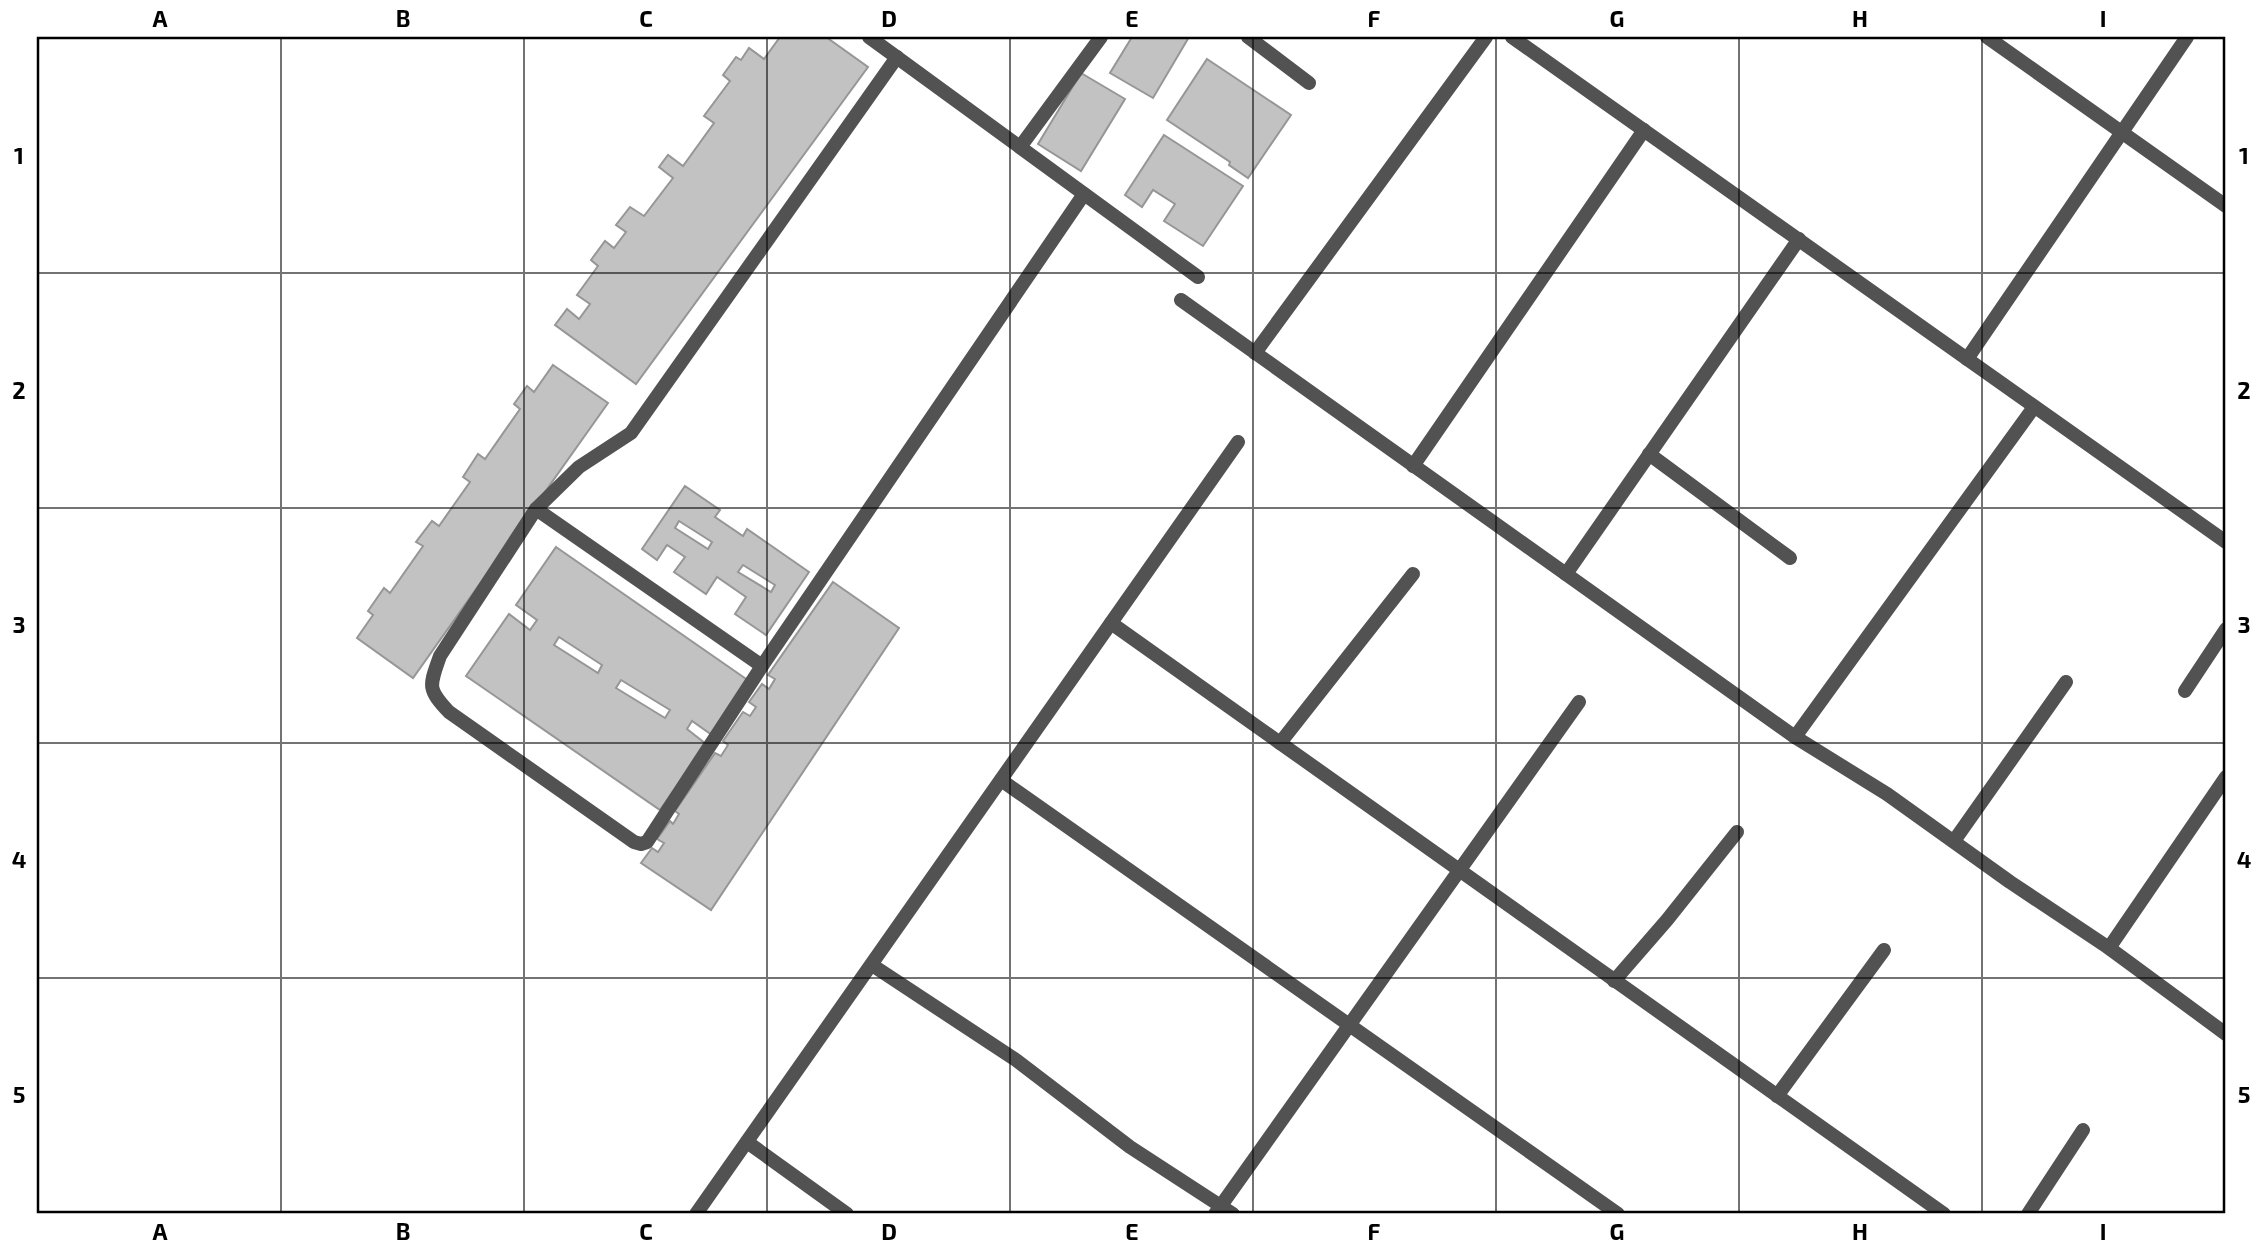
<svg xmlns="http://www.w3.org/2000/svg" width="2263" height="1251" viewBox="0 0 2263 1251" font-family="'Exo 2',sans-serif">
<rect width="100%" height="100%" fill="#fff"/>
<!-- building -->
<g fill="#c2c2c2" stroke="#969696" stroke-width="2" fill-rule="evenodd">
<path d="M 780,37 L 826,37 L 868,67 L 636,384 L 555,325 L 567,309 L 579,319 L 590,304 L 577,295 L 598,266 L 591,260 L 605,241 L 614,248 L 626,232 L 616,225 L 630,207 L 644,216 L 673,178 L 659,167 L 668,155 L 683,166 L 714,123 L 704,116 L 730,81 L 723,75 L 736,57 L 741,60 L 749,48 L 764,59 Z"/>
<path d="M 1132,37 L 1189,37 L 1153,98 L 1110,73 Z"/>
<path d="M 1207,59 L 1291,115 L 1248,178 L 1229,165 L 1230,162 L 1167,120 Z"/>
<path d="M 1081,73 L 1125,99 L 1081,171 L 1038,144 Z"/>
<path d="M 1164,135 L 1243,186 L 1203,246 L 1164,221 L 1175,204 L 1153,190 L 1142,207 L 1125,195 Z"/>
<path d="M 553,365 L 608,403 L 413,678 L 357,638 L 373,615 L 368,611 L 384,588 L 390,593 L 423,546 L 416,542 L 432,521 L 439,526 L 470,482 L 463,477 L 478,454 L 485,459 L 520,409 L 514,404 L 527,386 L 534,392 Z"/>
<path d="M 685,486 L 720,510 L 715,517 L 743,536 L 747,529 L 809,572 L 766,635 L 735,614 L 746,597 L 717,577 L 706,594 L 674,572 L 685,557 L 667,545 L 657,560 L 642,549 ZM 679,521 L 712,542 L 708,549 L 675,528 ZM 743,565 L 775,585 L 771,592 L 738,572 Z"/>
<path d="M 556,547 L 749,681 L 712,735 L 692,721 L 687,729 L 706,744 L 660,810 L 466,676 L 509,614 L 530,630 L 537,620 L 516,605 ZM 559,637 L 602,665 L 598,673 L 554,645 ZM 621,680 L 670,710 L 665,718 L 616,688 Z"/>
<path d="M 833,582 L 899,628 L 711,910 L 641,863 L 652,848 L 658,852 L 664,843 L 657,839 L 670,821 L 673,824 L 679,814 L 675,811 L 715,753 L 721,756 L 728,745 L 723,741 L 743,712 L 750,716 L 756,707 L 749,702 L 762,684 L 769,689 L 775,679 L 768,675 Z"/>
</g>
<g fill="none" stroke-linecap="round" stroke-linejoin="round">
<!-- minor -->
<g stroke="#525252" stroke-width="14">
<path d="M 869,37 L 1198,277"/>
<path d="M 1248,37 L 1309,83"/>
<path d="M 1512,37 L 2226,542"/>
<path d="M 1987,37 L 2226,206"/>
<path d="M 897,57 L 631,433 L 579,467 L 536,509 L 440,656 C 430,685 426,688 449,712 L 634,842 L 641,844 L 647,842 L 762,666 L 1084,194"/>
<path d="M 1020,147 L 1101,37"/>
<path d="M 1181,300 L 1795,737"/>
<path d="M 1255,353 L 1486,37"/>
<path d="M 1967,359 L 2187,37"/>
<path d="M 2034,407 L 1795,737 L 1887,794 L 2010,882 L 2109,948 L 2226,1034"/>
<path d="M 1649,454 L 1790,558"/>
<path d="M 1413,466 L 1644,130"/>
<path d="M 536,509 L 762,666"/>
<path d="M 1566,574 L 1799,239"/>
<path d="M 1111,623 L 1944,1214"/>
<path d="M 2185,691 L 2226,629"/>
<path d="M 1280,743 L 1413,574"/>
<path d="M 1001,780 L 1618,1214"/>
<path d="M 1954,841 L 2066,682"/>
<path d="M 2109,948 L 2226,777"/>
<path d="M 872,965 L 1016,1060 L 1130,1147 L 1233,1214"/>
<path d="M 1614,981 L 1667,920 L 1737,832"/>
<path d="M 1777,1096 L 1884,950"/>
<path d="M 747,1142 L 847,1214"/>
<path d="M 696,1214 L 1238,442"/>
<path d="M 1215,1214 L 1579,702"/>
<path d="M 2028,1214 L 2083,1130"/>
</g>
</g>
<!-- grid -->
<path fill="none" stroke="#000" stroke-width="2" stroke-opacity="0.55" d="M 281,37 L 281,1214M 524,37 L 524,1214M 767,37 L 767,1214M 1010,37 L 1010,1214M 1253,37 L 1253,1214M 1496,37 L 1496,1214M 1739,37 L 1739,1214M 1982,37 L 1982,1214M 37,273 L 2226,273M 37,508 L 2226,508M 37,743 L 2226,743M 37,978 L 2226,978"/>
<!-- border -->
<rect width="2263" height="1251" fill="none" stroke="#ffffff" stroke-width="77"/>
<rect x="38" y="38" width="2186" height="1174" fill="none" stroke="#000" stroke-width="2.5"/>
<g font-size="23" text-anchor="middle" font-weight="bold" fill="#000">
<text x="160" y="27">A</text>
<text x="403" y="27">B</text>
<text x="646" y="27">C</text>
<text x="889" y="27">D</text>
<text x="1132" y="27">E</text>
<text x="1374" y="27">F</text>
<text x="1617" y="27">G</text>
<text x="1860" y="27">H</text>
<text x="2103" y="27">I</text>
<text x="19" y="164">1</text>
<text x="2244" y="164">1</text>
<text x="19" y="399">2</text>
<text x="2244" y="399">2</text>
<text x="19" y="633">3</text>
<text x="2244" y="633">3</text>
<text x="19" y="868">4</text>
<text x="2244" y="868">4</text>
<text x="19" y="1103">5</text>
<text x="2244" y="1103">5</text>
<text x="160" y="1240">A</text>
<text x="403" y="1240">B</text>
<text x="646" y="1240">C</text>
<text x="889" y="1240">D</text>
<text x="1132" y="1240">E</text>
<text x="1374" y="1240">F</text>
<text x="1617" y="1240">G</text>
<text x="1860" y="1240">H</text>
<text x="2103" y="1240">I</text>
</g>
</svg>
